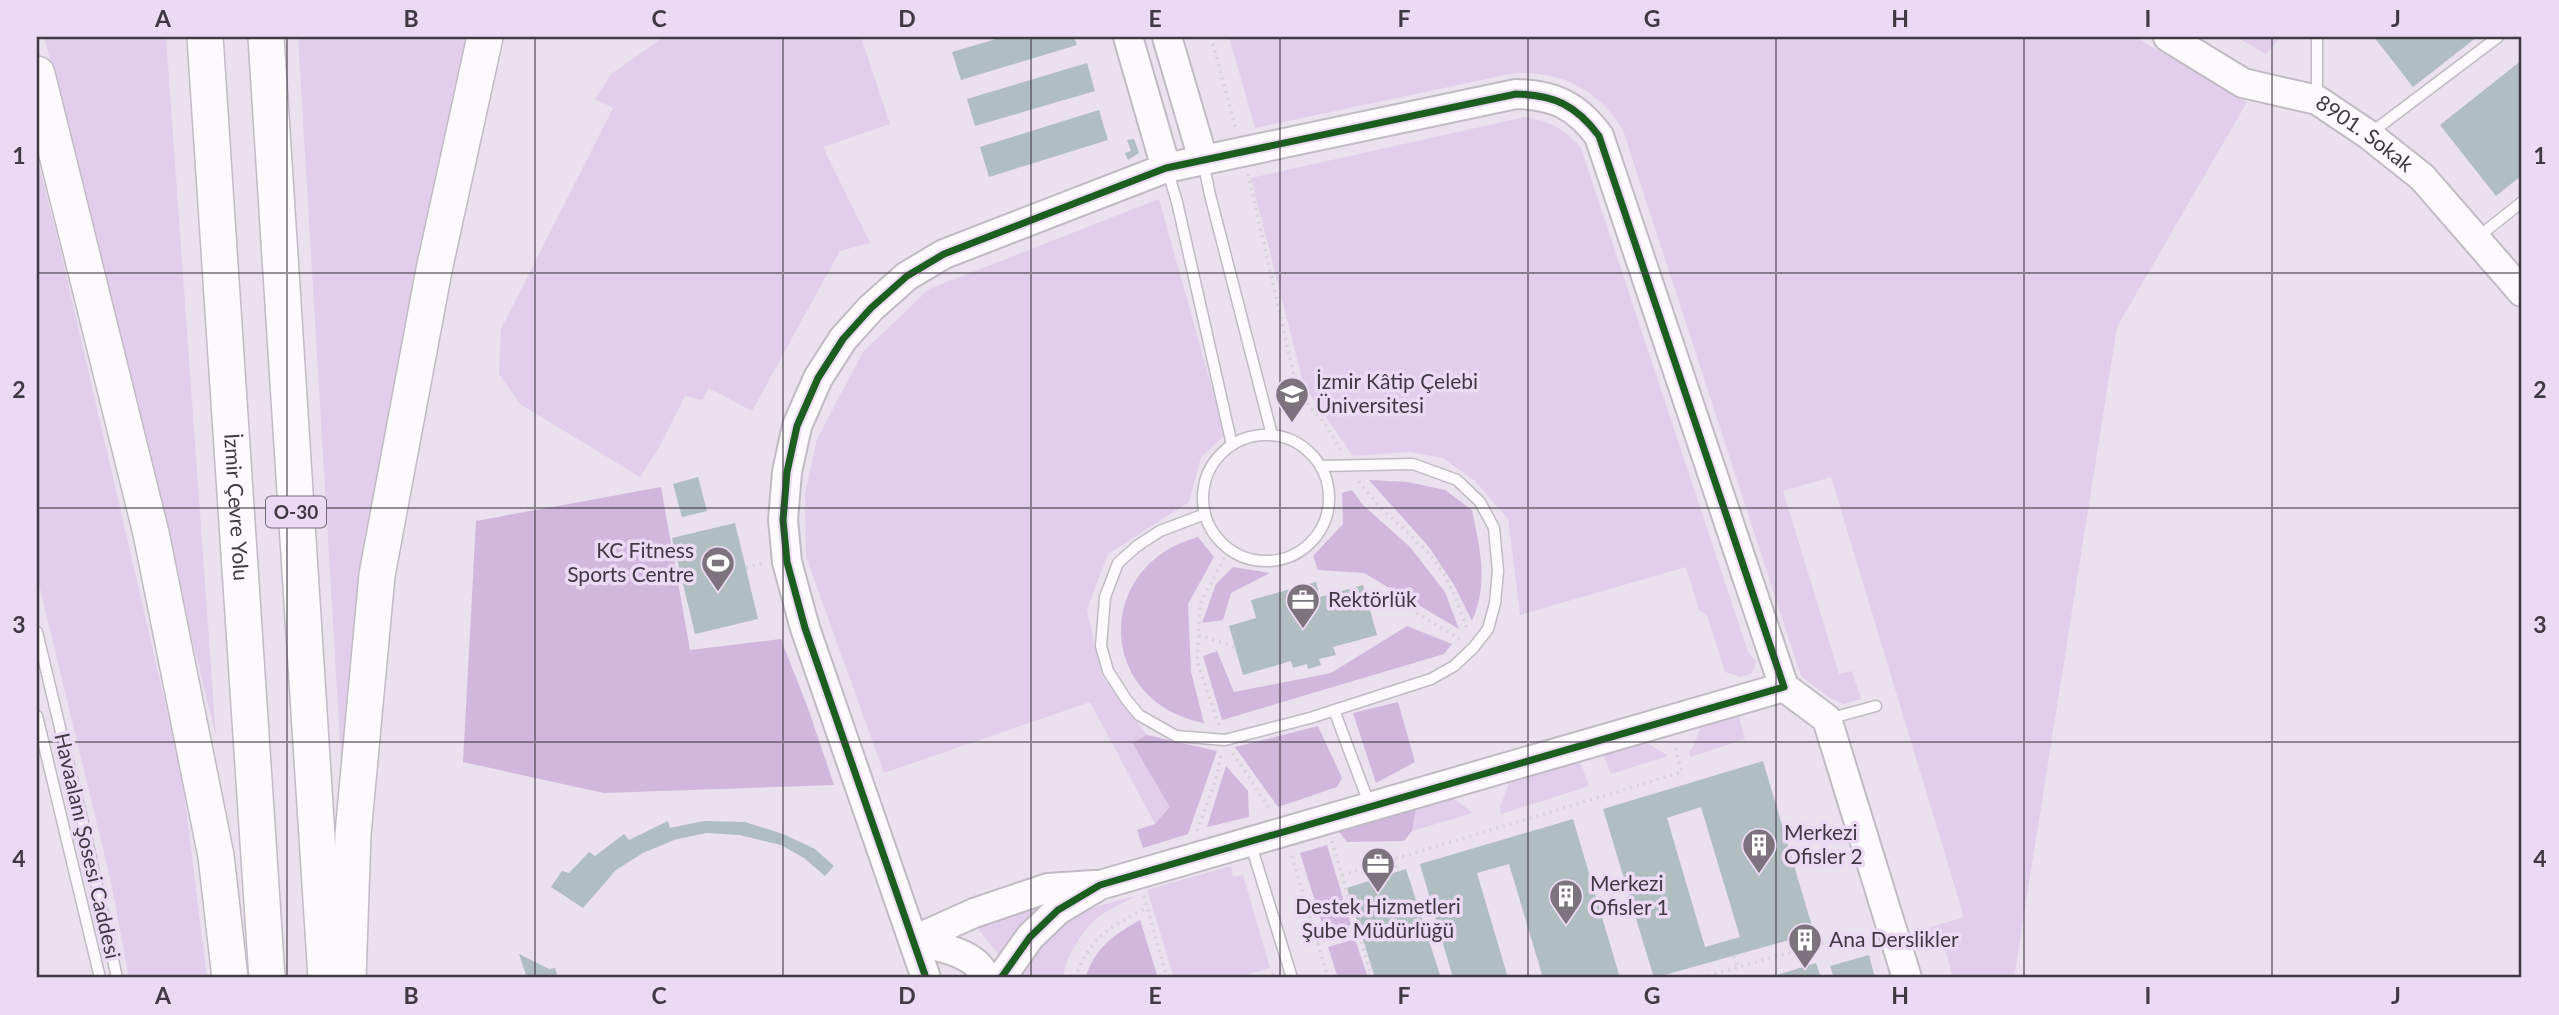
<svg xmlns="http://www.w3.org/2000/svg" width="2559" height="1015" viewBox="0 0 2559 1015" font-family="Lato,sans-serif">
<rect width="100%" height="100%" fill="#eae0ee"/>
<!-- green -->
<g fill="#e2ceeb">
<path d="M 44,37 L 166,37 L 216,737 L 55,78 Z"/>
<path d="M 298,37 L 469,37 L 369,520 L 342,774 Z"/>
<path d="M 664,37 L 861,37 L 890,124 L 823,147 L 870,243 L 840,251 L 752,411 L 709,388 L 702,400 L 685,396 L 657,451 L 640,477 L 520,404 L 499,374 L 501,329 L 613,108 L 595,99 L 611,74 Z"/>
<path d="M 1229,37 L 2135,37 L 2247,102 L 2117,327 L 2014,978 L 1953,978 L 1943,941 L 1910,938 L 1912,933 L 1964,917 L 1831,477 L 1783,491 L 1839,674 L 1852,671 L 1861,699 L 1843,704 L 1830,698 L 1801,676 L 1623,130 C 1599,90 1562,71 1515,73 L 1255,128 Z"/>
<path d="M 2236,37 L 2281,37 L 2266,54 Z"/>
<path d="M 1525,117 C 1552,123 1563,127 1581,148 L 1748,652 L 1756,662 L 1752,673 L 1741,677 L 1725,672 L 1707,615 L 1699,610 L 1686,567 L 1520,615 L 1508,519 L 1475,481 L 1443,458 L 1410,452 L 1353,456 L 1304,386 L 1251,178 Z"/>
<path d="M 37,158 L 59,244 L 182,776 L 207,978 L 129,978 L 111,882 L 37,576 Z"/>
<path d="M 1159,199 L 1225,435 L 1201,457 L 1189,502 L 1108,554 L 1087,610 L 1102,676 L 1147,735 L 1132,744 L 1171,807 L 1155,824 L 1090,702 L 884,773 L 806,557 L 805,494 L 817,439 L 863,352 L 929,289 Z"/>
<path d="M 1737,710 L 1745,739 L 1690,757 L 1689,751 L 1693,747 L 1703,721 Z"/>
<path d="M 1643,740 L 1668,756 L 1611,774 L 1602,752 Z"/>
<path d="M 1580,761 L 1589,786 L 1501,814 L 1500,807 L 1510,781 Z"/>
<path d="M 1453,798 L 1473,813 L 1412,831 L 1416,809 Z"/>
<path d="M 1231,866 L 1233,877 L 1243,875 L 1270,968 L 1234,978 L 1174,978 L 1147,890 Z"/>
<path d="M 1063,893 L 1005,962 L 972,922 Z"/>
<path d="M 1136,896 C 1124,903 1107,909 1096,919 C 1081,933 1065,958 1063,978 L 1017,978 C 1030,951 1060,921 1088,910 C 1103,904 1120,900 1136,896 Z"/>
</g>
<!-- forest -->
<g fill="#d1b7dc">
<path d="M 1369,480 L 1408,482 L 1445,490 L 1472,510 C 1480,551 1489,581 1472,621 L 1454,585 L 1429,547 Z"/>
<path d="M 661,487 L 690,650 L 781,639 L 809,711 L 834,785 L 604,793 L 463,762 L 476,521 Z"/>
<path d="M 1352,490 L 1363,505 L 1410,547 L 1445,592 L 1459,629 L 1364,573 L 1318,570 L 1313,556 L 1343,524 L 1342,493 Z"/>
<path d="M 1198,537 L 1214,557 L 1188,604 L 1191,672 L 1204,723 C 1096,702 1093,565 1198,537 Z"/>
<path d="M 1233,567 L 1270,573 L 1231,593 L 1223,620 L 1202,623 L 1216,584 Z"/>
<path d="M 1407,626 L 1452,644 L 1444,654 L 1222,720 L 1203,656 L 1217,651 L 1234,692 L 1331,673 Z"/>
<path d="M 1398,702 L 1415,762 L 1376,783 L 1353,713 Z"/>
<path d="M 1318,726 L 1342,778 L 1337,787 L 1278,807 L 1235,747 Z"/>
<path d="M 1147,735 L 1217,751 L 1188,834 L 1143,848 L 1137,830 L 1155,824 L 1170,807 L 1132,743 Z"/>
<path d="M 1226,766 L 1248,791 L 1249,817 L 1207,827 Z"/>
<path d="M 1416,809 L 1412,831 L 1404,841 L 1347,842 L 1339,832 Z"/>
<path d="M 1327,845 L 1351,925 L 1325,933 L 1300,853 Z"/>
<path d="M 1140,920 L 1158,978 L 1085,978 C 1096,947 1112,936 1140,920 Z"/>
<path d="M 1355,939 L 1368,978 L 1338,978 L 1328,947 Z"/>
</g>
<!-- building -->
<g fill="#b0bdc1" fill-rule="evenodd">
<path d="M 1003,37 L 1074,37 L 1077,45 L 961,80 L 952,52 Z"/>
<path d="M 2374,37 L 2477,37 L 2413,87 Z"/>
<path d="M 2522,60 L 2522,175 L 2496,196 L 2440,125 Z"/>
<path d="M 1087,63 L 1095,91 L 975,126 L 967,99 Z"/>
<path d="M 1099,110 L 1108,140 L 989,177 L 980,147 Z"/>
<path d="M 1134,139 L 1139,153 L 1128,160 L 1125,153 L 1131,151 L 1127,140 Z"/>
<path d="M 698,477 L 707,511 L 682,517 L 673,484 Z"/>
<path d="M 735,523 L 758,619 L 695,634 L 672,538 Z"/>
<path d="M 1316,582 L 1320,597 L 1363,585 L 1377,635 L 1333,647 L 1336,655 L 1319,659 L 1321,665 L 1308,669 L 1307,664 L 1293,668 L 1291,661 L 1243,675 L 1229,626 L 1256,618 L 1251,600 Z"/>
<path d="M 1763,761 L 1814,933 L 1654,978 L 1603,809 ZM 1701,807 L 1740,937 L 1705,947 L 1667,818 Z"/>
<path d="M 1573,819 L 1620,978 L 1543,978 L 1509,864 L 1477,873 L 1508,978 L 1453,978 L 1420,864 Z"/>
<path d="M 668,821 L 670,828 L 704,821 L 745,822 L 783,834 L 815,849 L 834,866 L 825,876 L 804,858 L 781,845 L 739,835 L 706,833 L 674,840 L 643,853 L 616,870 L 583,908 L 551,887 L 562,871 L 569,873 L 589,852 L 595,856 L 624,834 L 629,840 Z"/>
<path d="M 1406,869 L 1441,978 L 1375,978 L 1347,888 Z"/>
<path d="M 519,954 L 549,969 L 555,968 L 558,978 L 527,978 Z"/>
<path d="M 1869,955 L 1875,978 L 1834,978 L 1830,966 Z"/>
<path d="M 1816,963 L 1821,978 L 1767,978 Z"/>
</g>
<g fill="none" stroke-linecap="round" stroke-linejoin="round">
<!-- lane casing -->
<g stroke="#c1bac5" stroke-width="13">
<g id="lane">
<path d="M 2317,99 L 2317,37"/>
<path d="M 2372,132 L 2498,37"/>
<path d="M 1203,161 L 1210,195 L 1272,435"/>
<path d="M 1168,172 L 1177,202 L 1232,445"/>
<path d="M 2478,237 L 2522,202"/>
<circle cx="1266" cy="498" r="63"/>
<path d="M 1205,514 L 1160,531 L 1137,546 L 1118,563 L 1105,597 L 1101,646 L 1108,671 L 1126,699 L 1139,715 L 1176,736 L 1225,740 L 1310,718 L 1431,679 L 1454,666 L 1474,647 L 1488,629 L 1495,603 L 1498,571 L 1494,528 L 1480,502 L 1457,480 L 1413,464 L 1321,466"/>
<path d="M 37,632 L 86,836 L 117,978"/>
<path d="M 1334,710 L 1370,806"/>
<path d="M 37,716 L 100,978"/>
<path d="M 1828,719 L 1876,706"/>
<path d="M 1251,845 L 1292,978"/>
</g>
</g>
<!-- secondary casing -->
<g stroke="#c1bac5" stroke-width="32">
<g id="secondary">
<path d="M 1128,37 L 1166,168"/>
<path d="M 1167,37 L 1203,159"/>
<path id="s1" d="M 2168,37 L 2243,83 L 2317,100 L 2369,135 L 2422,177 L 2522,292"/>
<path d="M 1784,687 L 1827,719 L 1907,978"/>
<path d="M 914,940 L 974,913 L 1048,888 L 1094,885"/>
<path d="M 914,940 C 936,947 979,952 985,978"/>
<path d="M 926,978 L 805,628 L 787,562 L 783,520 L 787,472 L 797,426 L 818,378 L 843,339 L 871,308 L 907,276 L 944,254 L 1166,168 L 1516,94 C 1554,95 1576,105 1599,136 L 1784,687 L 1100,885 L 1058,910 L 1030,937 L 1001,978"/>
</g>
</g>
<!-- highway casing -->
<g stroke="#c1bac5" stroke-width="38">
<g id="highway">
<path id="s2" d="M 205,37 L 267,978"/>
<path d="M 266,37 L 326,978"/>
<path d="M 37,74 L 151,533 L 216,856 L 230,978"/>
<path d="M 348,978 L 353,834 L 377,575 L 434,270 L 485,37"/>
</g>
</g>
<!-- path -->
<g stroke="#d6d2d7" stroke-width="3.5" stroke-dasharray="2 5" stroke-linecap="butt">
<path d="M 1211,37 L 1236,129"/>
<path d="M 1248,174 L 1297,389 L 1304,400 L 1326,425 L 1341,451"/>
<path d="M 1359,481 C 1380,512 1411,533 1435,561 C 1451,581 1459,608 1468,631"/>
<path d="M 746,568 L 764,563"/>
<path d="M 1369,606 L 1407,607 L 1460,639"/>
<path d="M 1199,635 L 1235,647"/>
<path d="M 1219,725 L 1197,661 L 1200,604 L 1229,549"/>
<path d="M 1233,753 L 1271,811"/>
<path d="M 1197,831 L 1215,782 L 1221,755"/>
<path d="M 1332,841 L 1372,978"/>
<path d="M 1292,856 L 1328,978"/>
<path d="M 1394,859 L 1398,872"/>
<path d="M 1342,875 L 1682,772 L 1674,743"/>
<path d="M 1144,896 L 1167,978"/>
<path d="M 1317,943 L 1358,930"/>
<path d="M 1734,956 L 1738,967"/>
<path d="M 1075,978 C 1088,940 1112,924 1147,908"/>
<path d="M 1258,978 L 1274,974"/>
<path d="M 1701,978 L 1822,943 L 1872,949"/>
</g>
<!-- lane -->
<use href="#lane" stroke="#fcfafc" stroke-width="10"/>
<!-- secondary -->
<use href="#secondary" stroke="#fcfafc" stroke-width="28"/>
<!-- highway -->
<use href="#highway" stroke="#fcfafc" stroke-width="35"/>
<!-- cycleway casing -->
<g stroke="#ecdaf4" stroke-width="11">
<path id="cycleway" d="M 926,978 L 805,628 L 787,562 L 783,520 L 787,472 L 797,426 L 818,378 L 843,339 L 871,308 L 907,276 L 944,254 L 1166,168 L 1516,94 C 1554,95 1576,105 1599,136 L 1784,687 L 1100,885 L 1058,910 L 1030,937 L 1001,978"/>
</g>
<!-- cycleway -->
<use href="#cycleway" stroke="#1b5e20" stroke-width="7"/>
</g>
<!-- grid -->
<path fill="none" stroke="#403943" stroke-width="2" stroke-opacity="0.55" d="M 287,37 L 287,978M 535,37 L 535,978M 783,37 L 783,978M 1031,37 L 1031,978M 1280,37 L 1280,978M 1528,37 L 1528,978M 1776,37 L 1776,978M 2024,37 L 2024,978M 2272,37 L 2272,978M 37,273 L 2522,273M 37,508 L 2522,508M 37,742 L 2522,742"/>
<!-- icons -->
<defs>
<g id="university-pin" transform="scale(1.75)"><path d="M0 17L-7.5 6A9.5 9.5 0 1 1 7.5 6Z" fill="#7c737f" stroke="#ecdaf4"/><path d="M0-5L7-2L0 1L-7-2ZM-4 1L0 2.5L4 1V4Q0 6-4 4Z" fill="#fff"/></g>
<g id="stadium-pin" transform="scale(1.75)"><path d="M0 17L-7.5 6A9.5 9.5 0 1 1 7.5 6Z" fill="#7c737f" stroke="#ecdaf4"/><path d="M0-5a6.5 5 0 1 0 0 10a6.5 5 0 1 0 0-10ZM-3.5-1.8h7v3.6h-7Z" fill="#fff"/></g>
<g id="office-pin" transform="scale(1.75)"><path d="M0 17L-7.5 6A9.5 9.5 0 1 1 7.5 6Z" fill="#7c737f" stroke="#ecdaf4"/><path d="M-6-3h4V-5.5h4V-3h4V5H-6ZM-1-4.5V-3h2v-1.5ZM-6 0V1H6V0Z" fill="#fff"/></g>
<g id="building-pin" transform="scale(1.75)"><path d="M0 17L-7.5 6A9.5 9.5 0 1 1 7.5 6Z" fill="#7c737f" stroke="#ecdaf4"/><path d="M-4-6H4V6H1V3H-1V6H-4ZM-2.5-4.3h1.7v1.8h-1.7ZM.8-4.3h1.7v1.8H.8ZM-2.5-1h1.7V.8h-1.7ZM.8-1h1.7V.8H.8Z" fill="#fff"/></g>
</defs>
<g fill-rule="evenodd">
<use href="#university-pin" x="1292" y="394"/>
<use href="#stadium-pin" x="718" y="563"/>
<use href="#office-pin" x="1303" y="600"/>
<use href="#building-pin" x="1759" y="845"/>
<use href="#office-pin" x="1378" y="864"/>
<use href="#building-pin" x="1566" y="896"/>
<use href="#building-pin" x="1805" y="940"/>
</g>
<g text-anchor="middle" stroke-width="7" stroke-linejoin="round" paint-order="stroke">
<!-- shield labels -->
<rect fill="#ecdaf4" stroke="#746978" stroke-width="2" x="266" y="496.5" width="60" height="31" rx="5"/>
<g font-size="19" font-weight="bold" fill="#403943">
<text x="296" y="519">O-30</text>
</g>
<!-- street labels -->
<g font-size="21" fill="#403943" stroke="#ecdaf4">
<text dy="7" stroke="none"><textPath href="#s1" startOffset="222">8901. Sokak</textPath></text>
<text dy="7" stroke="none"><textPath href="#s2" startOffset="471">İzmir Çevre Yolu</textPath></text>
<text transform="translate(87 846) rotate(77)" y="7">Havaalanı Şosesi Caddesi</text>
</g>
<!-- poi labels -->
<g font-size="21" fill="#403943" stroke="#ecdaf4" text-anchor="start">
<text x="1316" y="389">İzmir Kâtip Çelebi<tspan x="1316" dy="24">Üniversitesi</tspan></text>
<text x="694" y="558" text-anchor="end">KC Fitness<tspan x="694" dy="24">Sports Centre</tspan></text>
<text x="1328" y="607">Rektörlük</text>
<text x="1784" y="840">Merkezi<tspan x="1784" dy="24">Ofisler 2</tspan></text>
<text x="1590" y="891">Merkezi<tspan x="1590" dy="24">Ofisler 1</tspan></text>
<text x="1378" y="914" text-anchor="middle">Destek Hizmetleri<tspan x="1378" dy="24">Şube Müdürlüğü</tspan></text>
<text x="1829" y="947">Ana Derslikler</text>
</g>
</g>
<!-- border -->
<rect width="2559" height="1015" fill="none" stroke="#ecdaf4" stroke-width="77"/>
<rect x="38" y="38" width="2482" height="938" fill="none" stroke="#403943" stroke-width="2.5"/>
<g font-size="23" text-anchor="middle" font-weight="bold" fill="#403943">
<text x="163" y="27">A</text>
<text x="411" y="27">B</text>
<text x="659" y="27">C</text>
<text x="907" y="27">D</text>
<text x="1155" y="27">E</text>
<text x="1404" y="27">F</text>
<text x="1652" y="27">G</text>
<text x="1900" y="27">H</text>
<text x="2148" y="27">I</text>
<text x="2396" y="27">J</text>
<text x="19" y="164">1</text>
<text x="2540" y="164">1</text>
<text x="19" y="398">2</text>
<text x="2540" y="398">2</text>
<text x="19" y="633">3</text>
<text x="2540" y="633">3</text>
<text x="19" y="867">4</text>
<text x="2540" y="867">4</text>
<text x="163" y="1004">A</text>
<text x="411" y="1004">B</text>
<text x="659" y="1004">C</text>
<text x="907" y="1004">D</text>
<text x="1155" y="1004">E</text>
<text x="1404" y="1004">F</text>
<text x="1652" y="1004">G</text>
<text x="1900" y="1004">H</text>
<text x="2148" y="1004">I</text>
<text x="2396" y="1004">J</text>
</g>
</svg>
